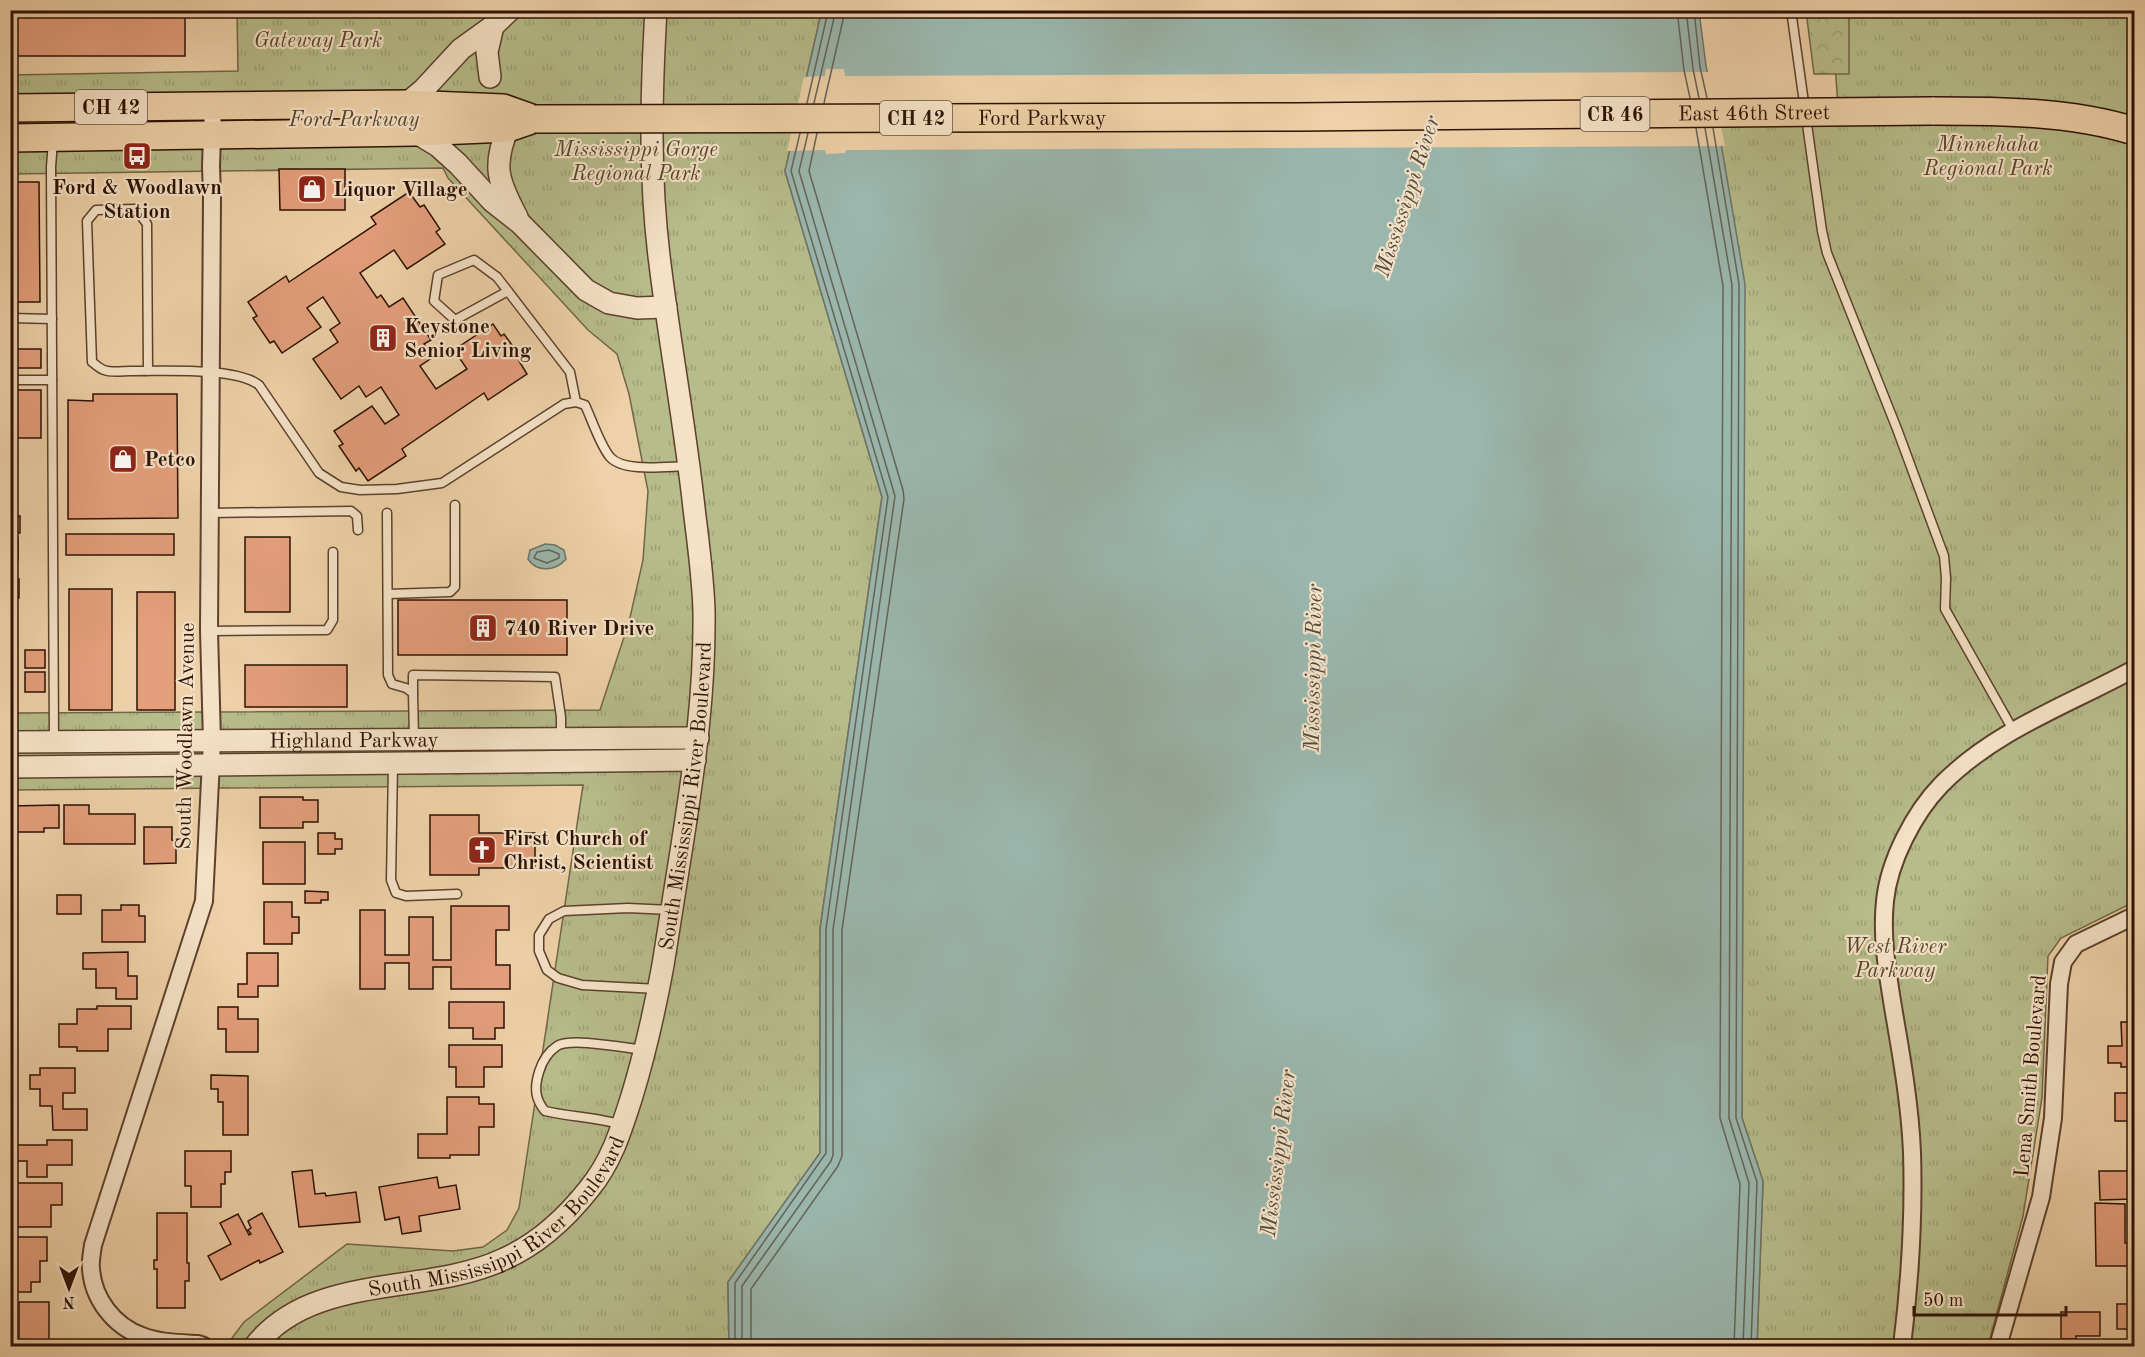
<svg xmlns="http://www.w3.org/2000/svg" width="2145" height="1357" viewBox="0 0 2145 1357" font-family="'Old Standard TT',serif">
<defs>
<pattern id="grass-tufts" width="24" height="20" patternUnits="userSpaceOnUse" patternTransform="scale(1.5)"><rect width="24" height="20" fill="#b6bc8a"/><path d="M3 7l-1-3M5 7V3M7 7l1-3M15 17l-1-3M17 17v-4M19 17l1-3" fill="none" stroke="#9da175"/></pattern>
<pattern id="forest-crowns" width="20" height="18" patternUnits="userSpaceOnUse" patternTransform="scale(1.5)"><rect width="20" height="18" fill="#b6bc8a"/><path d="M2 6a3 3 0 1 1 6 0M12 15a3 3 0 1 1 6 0" fill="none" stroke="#9da175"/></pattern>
</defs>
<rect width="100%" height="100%" fill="#eed1a8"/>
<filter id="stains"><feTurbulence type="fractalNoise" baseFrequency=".00333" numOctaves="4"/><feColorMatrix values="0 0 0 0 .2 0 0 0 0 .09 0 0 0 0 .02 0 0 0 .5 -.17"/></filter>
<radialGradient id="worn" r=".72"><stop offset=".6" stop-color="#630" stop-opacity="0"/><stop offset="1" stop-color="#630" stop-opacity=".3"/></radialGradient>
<!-- grass -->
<g fill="url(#grass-tufts)" stroke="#726647" stroke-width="1.5">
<path d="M 818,10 L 821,14 L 785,171 L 882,497 L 820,929 L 820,1153 L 728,1282 L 729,1346 L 226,1346 L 244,1322 L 347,1244 L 453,1251 L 483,1247 L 507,1230 L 519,1208 L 583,785 L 11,790 L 11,713 L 600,710 L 629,622 L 643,560 L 648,491 L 629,394 L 617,354 L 588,330 L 448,178 L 443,168 L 11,174 L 10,75 L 238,71 L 237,11 Z"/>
<path d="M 1831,11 L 2134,11 L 2134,902 L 2061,938 L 2048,956 L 2042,1098 L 2023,1216 L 1988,1346 L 1757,1346 L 1763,1181 L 1742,1118 L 1743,711 L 1716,114 L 1839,119 Z"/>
</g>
<!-- forest -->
<path fill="url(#forest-crowns)" stroke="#726647" stroke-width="1.5" d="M 1806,11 L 1849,11 L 1849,74 L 1814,74 Z"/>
<!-- water -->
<g fill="#9ab6ad" stroke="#6e7469" stroke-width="1.5">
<path d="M 818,11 L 1699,11 L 1706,66 L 1716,114 L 1745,284 L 1742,1118 L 1763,1181 L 1757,1346 L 729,1346 L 728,1282 L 820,1153 L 820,929 L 882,497 L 785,171 L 821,14 Z"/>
<path d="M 545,544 L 555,545 L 564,550 L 566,559 C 556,571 537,573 528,559 L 530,550 Z"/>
</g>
<!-- pier -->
<path fill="#eed1a8" d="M 826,69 L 844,69 L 845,76 L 1710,72 L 1725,146 L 846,150 L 845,153 L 826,154 L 825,150 L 787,151 L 804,77 L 825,76 Z"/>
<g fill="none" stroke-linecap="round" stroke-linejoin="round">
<!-- shore -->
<g stroke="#646458" stroke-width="1.5">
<path d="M 1677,10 L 1684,70 L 1690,98"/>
<path d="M 1686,10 L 1693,69 L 1699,98"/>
<path d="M 1694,10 L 1700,67 L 1707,98"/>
<path d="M 807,103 L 827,16 L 825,10"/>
<path d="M 814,103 L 834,18 L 834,10"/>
<path d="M 824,103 L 843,20 L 843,10"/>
<path d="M 1696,128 L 1723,286 L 1720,1118 L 1740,1184 L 1734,1346"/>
<path d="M 1705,128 L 1732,285 L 1729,1118 L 1749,1183 L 1743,1346"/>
<path d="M 1713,128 L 1739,284 L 1736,1118 L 1757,1182 L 1751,1346"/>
<path d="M 549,550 L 559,554 L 559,558 L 547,563 L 534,558 L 537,552 Z"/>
<path d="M 735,1346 L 735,1283 L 826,1153 L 826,929 L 888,497 L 791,171 L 800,133"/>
<path d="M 742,1346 L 742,1286 L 831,1161 L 833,1155 L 833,930 L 895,496 L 799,171 L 808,133"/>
<path d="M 751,1346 L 751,1289 L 838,1166 L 842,1156 L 842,930 L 904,499 L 903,490 L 809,171 L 817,133"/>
</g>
</g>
<!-- building -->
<g fill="#e49f7c" stroke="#2d1104" stroke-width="1.5">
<rect x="10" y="10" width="175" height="46"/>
<path d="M 279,169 L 345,169 L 345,210 L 280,210 Z"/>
<path d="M 10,182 L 39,182 L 40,302 L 10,302 Z"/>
<path d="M 409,192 L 420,207 L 424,205 L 440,229 L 436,232 L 445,244 L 407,269 L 394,250 L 360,273 L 377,298 L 381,295 L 389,307 L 403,298 L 431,340 L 424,344 L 433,357 L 420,366 L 436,389 L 467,369 L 454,350 L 493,324 L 501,336 L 504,334 L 522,359 L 519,361 L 527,374 L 488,400 L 484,393 L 402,449 L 406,456 L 368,481 L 359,468 L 356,471 L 339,446 L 343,444 L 334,431 L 372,406 L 385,424 L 399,415 L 381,387 L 366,397 L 359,386 L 341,399 L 313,359 L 338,342 L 330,330 L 340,323 L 323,297 L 307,308 L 321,327 L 282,353 L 274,341 L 270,343 L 253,318 L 257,316 L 248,302 L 286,276 L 289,282 L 376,224 L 371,217 Z"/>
<rect x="10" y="349" width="31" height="19"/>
<rect x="10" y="390" width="31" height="48"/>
<path d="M 93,394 L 177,394 L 178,518 L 68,519 L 68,400 L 93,401 Z"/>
<rect x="10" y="516" width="10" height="17"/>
<rect x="66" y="534" width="108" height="21"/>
<rect x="245" y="537" width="45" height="75"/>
<rect x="10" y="538" width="8" height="22"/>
<rect x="10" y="579" width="9" height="19"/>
<rect x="69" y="589" width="43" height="121"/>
<rect x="137" y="592" width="38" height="118"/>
<rect x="398" y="600" width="169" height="55"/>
<rect x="25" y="650" width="20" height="18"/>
<rect x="245" y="665" width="102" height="42"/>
<rect x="25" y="672" width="20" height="20"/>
<path d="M 260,797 L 303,797 L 303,800 L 318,800 L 318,822 L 303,822 L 303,828 L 260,828 Z"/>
<path d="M 59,805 L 59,828 L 44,828 L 44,832 L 10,832 L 10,806 Z"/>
<path d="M 64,805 L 89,805 L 89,814 L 135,814 L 135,844 L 64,844 Z"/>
<path d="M 430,815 L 479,815 L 479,833 L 535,833 L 535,868 L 479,868 L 479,875 L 430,875 Z"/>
<path d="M 144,827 L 172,827 L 172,840 L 176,840 L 176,863 L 144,864 Z"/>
<path d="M 318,833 L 335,833 L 335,839 L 342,839 L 342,849 L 335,849 L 335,854 L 318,854 Z"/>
<rect x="263" y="842" width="42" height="42"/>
<path d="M 305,891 L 328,892 L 328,900 L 321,900 L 321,903 L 305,903 Z"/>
<rect x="57" y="895" width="24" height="19"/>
<path d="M 264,902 L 292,902 L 292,917 L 299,917 L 299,933 L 292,933 L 292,944 L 264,944 Z"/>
<path d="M 121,905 L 139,905 L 139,916 L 145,916 L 145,942 L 102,942 L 102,910 L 121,910 Z"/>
<path d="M 451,906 L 509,906 L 509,930 L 496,930 L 496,965 L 510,965 L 510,989 L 451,989 L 451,967 L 433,967 L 433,989 L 409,989 L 409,963 L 385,963 L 385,989 L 360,989 L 360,910 L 385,910 L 385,955 L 409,955 L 409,917 L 433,917 L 433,960 L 451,960 Z"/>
<path d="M 128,952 L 128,976 L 137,976 L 137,999 L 116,999 L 116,988 L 96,988 L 96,969 L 83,969 L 83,953 Z"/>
<path d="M 247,953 L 278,953 L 278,986 L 258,986 L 258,997 L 238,997 L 238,984 L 247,984 Z"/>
<path d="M 449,1002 L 504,1002 L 504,1028 L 495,1028 L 495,1039 L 473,1039 L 473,1028 L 449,1028 Z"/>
<path d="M 97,1006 L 131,1006 L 131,1029 L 108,1029 L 108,1051 L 77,1051 L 77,1047 L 59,1047 L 59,1024 L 77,1024 L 77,1009 L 97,1009 Z"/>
<path d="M 218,1007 L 238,1007 L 238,1019 L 258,1019 L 258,1052 L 226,1052 L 226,1029 L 218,1029 Z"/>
<path d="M 2121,1022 L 2134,1022 L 2134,1067 L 2121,1067 L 2121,1063 L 2108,1063 L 2108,1046 L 2122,1046 Z"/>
<path d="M 449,1045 L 502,1045 L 502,1067 L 484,1067 L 484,1087 L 456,1087 L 456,1067 L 449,1067 Z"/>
<path d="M 40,1068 L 75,1068 L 75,1093 L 63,1093 L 63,1109 L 87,1109 L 87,1130 L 53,1130 L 52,1106 L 40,1106 L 40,1089 L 30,1089 L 30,1075 L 40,1075 Z"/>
<path d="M 211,1075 L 248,1076 L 248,1135 L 223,1135 L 223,1102 L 218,1102 L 218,1089 L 211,1089 Z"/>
<path d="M 2134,1075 L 2134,1121 L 2115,1121 L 2115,1093 L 2134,1093 Z"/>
<path d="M 447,1097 L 479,1097 L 479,1104 L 494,1104 L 494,1127 L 479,1127 L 479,1155 L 450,1155 L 450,1158 L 418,1158 L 418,1134 L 447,1134 Z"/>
<path d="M 47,1140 L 72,1140 L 72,1165 L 47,1165 L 47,1177 L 27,1177 L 27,1161 L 17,1161 L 17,1145 L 47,1145 Z"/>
<path d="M 185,1151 L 231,1151 L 231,1172 L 225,1172 L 225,1184 L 221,1184 L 221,1207 L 191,1207 L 191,1186 L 185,1186 Z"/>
<path d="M 312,1170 L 315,1194 L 325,1193 L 326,1196 L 356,1192 L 360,1222 L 299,1227 L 292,1172 Z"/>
<path d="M 2099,1171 L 2134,1171 L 2134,1199 L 2100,1200 Z"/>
<path d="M 437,1177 L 439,1188 L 456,1185 L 460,1209 L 419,1216 L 421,1231 L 402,1234 L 399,1217 L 385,1220 L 379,1187 Z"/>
<path d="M 17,1183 L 62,1183 L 62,1205 L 51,1205 L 51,1227 L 15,1227 Z"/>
<path d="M 2095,1203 L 2125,1204 L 2125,1243 L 2134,1243 L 2134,1266 L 2096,1266 Z"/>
<path d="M 157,1213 L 187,1213 L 187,1263 L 189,1263 L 189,1281 L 185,1281 L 185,1308 L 157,1308 L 157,1269 L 154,1269 L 154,1260 L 157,1260 Z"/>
<path d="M 262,1213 L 283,1252 L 260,1263 L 259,1260 L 221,1280 L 208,1256 L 231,1244 L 220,1223 L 238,1214 L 249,1235 L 251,1234 L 248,1230 L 251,1228 L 248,1221 Z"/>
<path d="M 10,1237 L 47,1237 L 47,1261 L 40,1261 L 40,1282 L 31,1282 L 31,1292 L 12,1292 L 12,1282 L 10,1282 Z"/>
<path d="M 19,1302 L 49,1302 L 49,1346 L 10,1346 L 19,1346 Z"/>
<rect x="2117" y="1304" width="17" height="25"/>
<path d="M 2061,1312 L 2100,1312 L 2100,1336 L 2076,1336 L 2076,1339 L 2061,1339 Z"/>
</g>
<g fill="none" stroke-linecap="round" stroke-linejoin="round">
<!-- service casing -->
<g stroke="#5d412d" stroke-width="11">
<g id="service">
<path d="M 1791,10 L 1822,231 L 1827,253 L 1897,429 L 1944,556 L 1946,578 L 1945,609 L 2013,730"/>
<path d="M 53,141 L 51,167 L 54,740"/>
<path d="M 508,291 L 455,320 L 434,301 L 438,275 L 474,260 L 497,277 L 570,372 L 576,402"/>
<path d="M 10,318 L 52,319"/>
<path d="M 148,371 L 147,224 L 136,209 L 96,210 L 87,221 L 92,362 C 95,364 100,369 104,370 C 111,373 123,371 131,371 C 162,371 237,367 259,385 L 319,473 L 341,487 L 360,490 L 397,489 L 442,483 L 564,404 L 576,402 L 585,405 C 592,420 600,445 610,457 C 624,473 668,466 689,466"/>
<path d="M 10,380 L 52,380"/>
<path d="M 210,513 L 351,511 L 357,516 L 358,530"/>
<path d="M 387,513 L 388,675 L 392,684 L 406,688 L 413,693 L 414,738"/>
<path d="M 388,594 L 450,592 L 455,587 L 455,505"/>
<path d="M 209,631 L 327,630 L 333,620 L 333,552"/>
<path d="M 413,693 L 413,675 L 555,677 L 561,717 L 561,738"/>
<path d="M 393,764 L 391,880 L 396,893 L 406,896 L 457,894"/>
<path d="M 658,989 L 582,985 L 558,978 L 547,970 L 539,951 L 539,935 L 549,919 L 564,911 L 628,908 L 671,910"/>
<path d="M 622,1125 C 597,1117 570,1117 545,1111 C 535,1099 534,1088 539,1072 C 542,1062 548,1052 557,1046 C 571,1037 625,1048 644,1050"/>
</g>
</g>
<!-- minor casing -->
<g stroke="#5d412d" stroke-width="20">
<g id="minor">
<path d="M 204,1346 L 198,1344 C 180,1343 160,1343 142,1336 C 114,1326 93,1299 91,1269 C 90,1261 92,1253 93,1245 L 204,901 L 212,741 L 209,631 L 212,197 L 211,166 L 213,106"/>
<path d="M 1902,1346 C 1910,1282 1914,1218 1912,1152 C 1910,1106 1902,1059 1894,1013 C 1888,976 1881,939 1885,901 C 1889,861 1914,813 1941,785 C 1995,730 2068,705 2134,669"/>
<path d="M 1998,1346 L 2041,1197 L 2053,1118 L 2059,984 L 2063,962 L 2076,944 L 2134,916"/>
</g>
</g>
<!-- tertiary casing -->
<g stroke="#5d412d" stroke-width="24">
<g id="tertiary">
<path d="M 490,77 L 487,52 L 493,26"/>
<path d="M 406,104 L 424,89 L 461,49 L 493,26 L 510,10"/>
<path d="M 508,128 C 492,166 498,181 517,217"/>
<path d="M 415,132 L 438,146 L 458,164 L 492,201 L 520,223 L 586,290 L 609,303 L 637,308 L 666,307"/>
<path id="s1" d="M 10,742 L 698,738"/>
<path d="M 10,767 L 695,760"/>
<path id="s2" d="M 255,1346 C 313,1272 426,1296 504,1259 C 538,1244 566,1218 589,1189 C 612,1161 621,1130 632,1096 C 645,1053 655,1009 663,965 C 670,923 676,881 683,839 C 695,762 705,690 704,611 C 703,576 698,542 694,508 C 685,426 670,345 660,264 C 649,180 651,95 656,10"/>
</g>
</g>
<!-- primary casing -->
<g stroke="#2d1104" stroke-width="30">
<g id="primary">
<path d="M 10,108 L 406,104 L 503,108 L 534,119"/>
<path d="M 1932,111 C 1999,111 2070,111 2134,131"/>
<path d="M 10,138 L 415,132 L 508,128 L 534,119"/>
</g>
</g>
<!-- service -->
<use href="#service" stroke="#f4e1c6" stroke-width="8"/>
<!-- minor -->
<use href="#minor" stroke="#f4e1c6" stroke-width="16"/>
<!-- tertiary -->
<use href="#tertiary" stroke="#f4e1c6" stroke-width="21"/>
<!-- primary -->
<use href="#primary" stroke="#eed1a8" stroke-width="27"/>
<!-- primary-bridge casing -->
<g stroke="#2d1104" stroke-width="30" stroke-linecap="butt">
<g id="primary-bridge">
<path id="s3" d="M 534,119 L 1298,117 L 1932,111"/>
</g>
</g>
<!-- primary-bridge -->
<use href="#primary-bridge" stroke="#eed1a8" stroke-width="27"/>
</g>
<!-- icons -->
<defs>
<g id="bus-square" transform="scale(1.5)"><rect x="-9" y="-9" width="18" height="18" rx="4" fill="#8f2418" stroke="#f4e1c6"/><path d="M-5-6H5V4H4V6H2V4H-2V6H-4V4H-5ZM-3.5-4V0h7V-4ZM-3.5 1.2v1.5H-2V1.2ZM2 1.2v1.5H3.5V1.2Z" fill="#fff"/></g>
<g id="shop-square" transform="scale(1.5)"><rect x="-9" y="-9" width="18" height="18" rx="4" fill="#8f2418" stroke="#f4e1c6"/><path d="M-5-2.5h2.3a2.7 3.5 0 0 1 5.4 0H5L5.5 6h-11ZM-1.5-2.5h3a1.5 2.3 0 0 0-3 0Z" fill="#fff"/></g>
<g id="building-square" transform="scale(1.5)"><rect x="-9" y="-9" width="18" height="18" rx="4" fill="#8f2418" stroke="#f4e1c6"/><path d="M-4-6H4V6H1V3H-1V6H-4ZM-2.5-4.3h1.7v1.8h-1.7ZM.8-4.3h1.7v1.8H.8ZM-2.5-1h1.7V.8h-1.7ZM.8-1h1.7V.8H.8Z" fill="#fff"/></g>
<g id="church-square" transform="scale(1.5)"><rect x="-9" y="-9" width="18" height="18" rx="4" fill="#8f2418" stroke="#f4e1c6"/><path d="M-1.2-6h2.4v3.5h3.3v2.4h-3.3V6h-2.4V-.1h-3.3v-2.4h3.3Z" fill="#fff"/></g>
</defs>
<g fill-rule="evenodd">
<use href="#bus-square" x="137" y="156"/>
<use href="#shop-square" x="312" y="189"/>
<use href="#building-square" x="383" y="338"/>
<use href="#shop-square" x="123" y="459"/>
<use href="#building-square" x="483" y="628"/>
<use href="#church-square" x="482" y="850"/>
</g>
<g text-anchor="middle" stroke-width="4.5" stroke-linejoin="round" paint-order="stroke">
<!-- shield labels -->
<g fill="#f4e1c6" stroke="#694f3e" stroke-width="1.5">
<rect x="75" y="90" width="72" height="34" rx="4.5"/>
<rect x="1580.5" y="97" width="69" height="34" rx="4.5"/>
<rect x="880" y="101" width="72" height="34" rx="4.5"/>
</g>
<g font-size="20" font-weight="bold" fill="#2d1104">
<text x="111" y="114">CH 42</text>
<text x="1615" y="121">CR 46</text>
<text x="916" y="125">CH 42</text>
</g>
<!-- park labels -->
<g font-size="21" font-style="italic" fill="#56442c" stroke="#f4e1c6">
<text x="318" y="47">Gateway Park</text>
<text x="354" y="126">Ford Parkway</text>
<text x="1988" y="151">Minnehaha<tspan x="1988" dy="24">Regional Park</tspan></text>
<text x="636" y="156">Mississippi Gorge<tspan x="636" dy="24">Regional Park</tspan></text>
<text x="1895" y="953">West River<tspan x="1895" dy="24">Parkway</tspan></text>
</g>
<!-- street labels -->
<g font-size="21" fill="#2d1104" stroke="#f4e1c6">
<text dy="7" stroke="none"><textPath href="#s3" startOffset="1220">East 46th Street</textPath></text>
<text dy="7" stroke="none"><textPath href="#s3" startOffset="508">Ford Parkway</textPath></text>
<text transform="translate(185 736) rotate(-89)" y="7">South Woodlawn Avenue</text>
<text dy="7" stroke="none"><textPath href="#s1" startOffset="344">Highland Parkway</textPath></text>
<text dy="7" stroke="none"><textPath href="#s2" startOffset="789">South Mississippi River Boulevard</textPath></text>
<text transform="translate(2030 1076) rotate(-85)" y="7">Lena Smith Boulevard</text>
<text dy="7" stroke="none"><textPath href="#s2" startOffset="285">South Mississippi River Boulevard</textPath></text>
</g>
<!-- poi labels -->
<g font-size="21" font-weight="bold" fill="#2d1104" stroke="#f4e1c6" text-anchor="start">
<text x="137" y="194" text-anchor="middle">Ford &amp; Woodlawn<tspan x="137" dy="24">Station</tspan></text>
<text x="333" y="196">Liquor Village</text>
<text x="404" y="333">Keystone<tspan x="404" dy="24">Senior Living</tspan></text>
<text x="144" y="466">Petco</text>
<text x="504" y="635">740 River Drive</text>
<text x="503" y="845">First Church of<tspan x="503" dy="24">Christ, Scientist</tspan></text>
</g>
<!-- water labels -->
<g font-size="22" font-style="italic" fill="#534b3f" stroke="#f4e1c6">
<text transform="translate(1406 196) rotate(-72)" y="8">Mississippi River</text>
<text transform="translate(1312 668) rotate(-89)" y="8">Mississippi River</text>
<text transform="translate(1277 1153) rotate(-83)" y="8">Mississippi River</text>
</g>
</g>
<!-- margin -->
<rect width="2145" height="1357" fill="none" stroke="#eed1a8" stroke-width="36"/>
<rect x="12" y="12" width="2121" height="1333" fill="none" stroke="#2d1104" stroke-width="3"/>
<rect x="18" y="18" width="2109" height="1321" fill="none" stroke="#2d1104" stroke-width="1.5"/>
<!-- north arrow -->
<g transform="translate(69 1288) rotate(180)" stroke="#f4e1c6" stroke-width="4.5" paint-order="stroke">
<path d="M0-4.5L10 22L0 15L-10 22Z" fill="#2d1104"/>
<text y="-9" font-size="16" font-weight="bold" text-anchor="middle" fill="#2d1104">N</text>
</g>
<!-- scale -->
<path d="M1914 1306v9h152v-9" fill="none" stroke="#2d1104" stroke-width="3"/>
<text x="1923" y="1306" font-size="18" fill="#2d1104" stroke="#f4e1c6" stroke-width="4.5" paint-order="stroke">50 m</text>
<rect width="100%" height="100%" filter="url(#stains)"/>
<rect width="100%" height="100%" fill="url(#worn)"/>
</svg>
